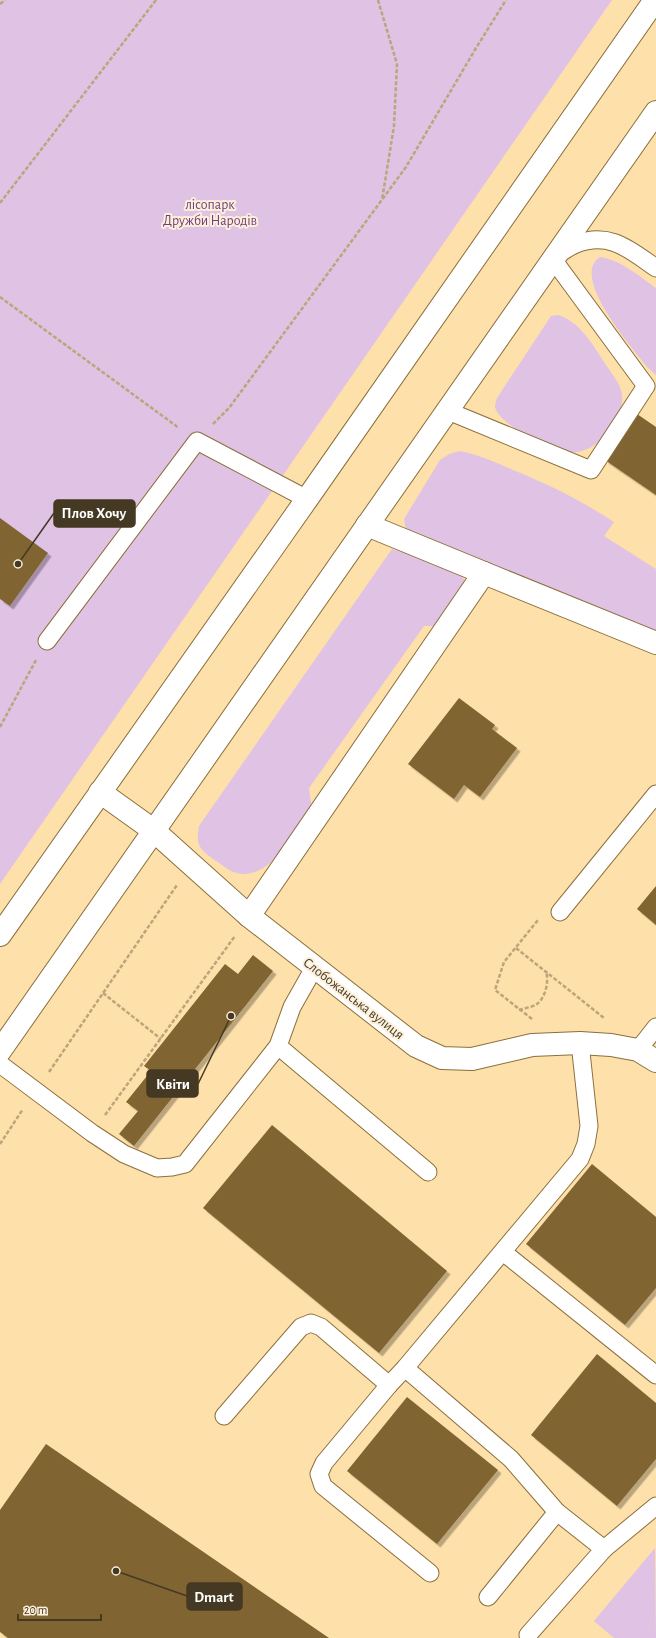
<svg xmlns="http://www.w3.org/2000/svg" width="656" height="1638" viewBox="0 0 656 1638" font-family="'Alegreya Sans',sans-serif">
<defs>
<filter id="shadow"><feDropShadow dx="3.5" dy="3.5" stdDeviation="0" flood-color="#0004"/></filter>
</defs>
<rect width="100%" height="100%" fill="#fee0aa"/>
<!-- green -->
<g fill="#dfc2e4">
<path d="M 0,0 L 612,0 L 0,884 Z"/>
<path d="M 600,257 C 621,260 639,276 656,288 L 656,375 L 648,368 C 633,349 569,276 600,257 Z"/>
<path d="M 558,315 C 581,322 594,347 606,365 C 622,387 629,397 614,422 C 605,437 595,449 577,452 C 560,455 499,426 495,407 C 495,404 496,401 497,398 L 551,316 Z"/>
<path d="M 460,451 C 479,455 495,462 513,470 C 550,485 580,500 614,522 L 604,536 L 656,569 L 656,633 L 406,530 L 404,519 L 440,460 L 449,454 Z"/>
<path d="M 392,549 L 453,568 C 459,573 468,580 466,589 C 464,598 452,616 447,626 L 424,626 L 309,788 L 312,810 C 296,833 266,887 231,871 C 225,868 219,862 213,859 C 198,848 196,844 199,826 Z"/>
<path d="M 655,1548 L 656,1638 L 614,1638 L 594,1621 Z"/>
</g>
<!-- building -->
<g fill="#806531" filter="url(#shadow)">
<path d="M 637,414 L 656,427 L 656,495 L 605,460 Z"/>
<path d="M 0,518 L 48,553 L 10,606 L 0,599 Z"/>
<path d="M 459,698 L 495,725 L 492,729 L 517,748 L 480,797 L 464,785 L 454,799 L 408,764 Z"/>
<path d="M 656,886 L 656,925 L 637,909 Z"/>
<path d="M 253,955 L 273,971 L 134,1146 L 119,1134 L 138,1111 L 126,1102 L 151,1071 L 144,1066 L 225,964 L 238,974 Z"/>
<path d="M 272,1125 L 447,1271 L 379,1353 L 203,1208 Z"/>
<path d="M 592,1164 L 656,1217 L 656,1288 L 625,1325 L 526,1244 Z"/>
<path d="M 597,1354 L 656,1403 L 656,1459 L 617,1506 L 531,1435 Z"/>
<path d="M 407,1397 L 498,1470 L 437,1544 L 347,1471 Z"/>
<path d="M 46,1444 L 329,1638 L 8,1638 L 0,1632 L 0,1510 Z"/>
</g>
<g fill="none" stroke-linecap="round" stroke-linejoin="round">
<!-- lane casing -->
<g stroke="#8b6f3c" stroke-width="19">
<g id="lane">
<path d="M 448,411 L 591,470 L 646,386 L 552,258 C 560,254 568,247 576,244 C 610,231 630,250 656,268"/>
<path d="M 47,641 L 197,441 L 307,499"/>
<path d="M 560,912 L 656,794"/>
<path d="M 278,1046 L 428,1172"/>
<path d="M 638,1050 L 656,1027"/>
<path d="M 0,1064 L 92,1133 L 124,1154 L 157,1168 L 172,1167 L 185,1164 L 278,1046 L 292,1007 L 314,968"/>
<path d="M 503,1252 L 656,1375"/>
<path d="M 405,1368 L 511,1459 L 557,1512 L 604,1549"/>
<path d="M 224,1416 L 301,1327 L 311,1323 L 321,1327 L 389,1385"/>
<path d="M 430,1573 L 323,1486 L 319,1474 L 324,1463 L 389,1385 L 405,1368 L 580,1159 L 586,1144 L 589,1126 L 580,1043"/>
<path d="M 488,1597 L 557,1512"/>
<path d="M 528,1635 L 604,1549 L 656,1506"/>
</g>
</g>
<!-- street casing -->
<g stroke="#8b6f3c" stroke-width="24">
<g id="street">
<path d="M 367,525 L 484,573"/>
<path d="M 100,792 L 153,830 L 249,916 L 416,1046 L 442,1058 L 472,1059 L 532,1045 L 580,1043 L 611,1045 L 638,1050 L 656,1061"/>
<path d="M 249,916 L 484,573 L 656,643"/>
</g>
</g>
<!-- primary casing -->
<g stroke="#8b6f3c" stroke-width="24">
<g id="primary">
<path d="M 0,935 L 307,499 L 655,0"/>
<path d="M 0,1051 L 656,112"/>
</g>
</g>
<!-- path -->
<g stroke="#bca57a" stroke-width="2.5" stroke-dasharray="4 2" stroke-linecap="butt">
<path d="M 378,0 L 397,64 L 394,126 L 382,200"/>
<path d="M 0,4 L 5,0"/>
<path d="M 0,203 L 156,0"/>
<path d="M 0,297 L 179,428"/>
<path d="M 213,424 L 229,408 L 406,167 L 476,48 L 506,0"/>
<path d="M 0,727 L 36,660"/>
<path d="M 516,948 L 604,1018"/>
<path d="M 103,993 L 161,1039"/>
<path d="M 519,1010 C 525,1008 533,1007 537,1004 C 546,997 549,981 546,971"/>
<path d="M 532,1019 L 495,990 L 504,962 L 538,920"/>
<path d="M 49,1072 L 177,885"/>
<path d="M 105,1115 L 235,936"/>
<path d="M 0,1144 L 23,1109"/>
</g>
<!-- lane -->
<use href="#lane" stroke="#fff" stroke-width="17"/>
<!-- street -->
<use href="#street" stroke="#fff" stroke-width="22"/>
<!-- primary -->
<use href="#primary" stroke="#fff" stroke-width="22"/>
</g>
<g text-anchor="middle" stroke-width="4" stroke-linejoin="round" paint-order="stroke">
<!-- park labels -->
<g font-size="14" fill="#733d7d" stroke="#fcf0db">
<text x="210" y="209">лісопарк<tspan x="210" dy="16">Дружби Народів</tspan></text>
</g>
<!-- street labels -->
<g font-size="14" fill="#453923" stroke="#fcf0db">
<text transform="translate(354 998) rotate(38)" y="5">Слобожанська вулиця</text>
</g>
</g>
<!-- callouts -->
<path fill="none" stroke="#453923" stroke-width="1.5" d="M18 564L54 513M231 1016L198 1084M116 1571L187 1596"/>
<g fill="#453923" stroke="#fcf0db" stroke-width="1.5">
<circle cx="18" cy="564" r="4"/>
<circle cx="231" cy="1016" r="4"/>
<circle cx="116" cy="1571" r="4"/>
</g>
<g fill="#453923" stroke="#453923" stroke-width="1.5">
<rect x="54" y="500" width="81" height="27" rx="4"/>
<rect x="147" y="1070" width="51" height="27" rx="4"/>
<rect x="187" y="1583" width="55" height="27" rx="4"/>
</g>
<g font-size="15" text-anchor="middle" font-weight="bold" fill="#fff">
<text x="94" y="518">Плов Хочу</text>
<text x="173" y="1089">Квіти</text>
<text x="214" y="1602">Dmart</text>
</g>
<!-- scale -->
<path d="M18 1614v6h83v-6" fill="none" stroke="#453923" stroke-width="2"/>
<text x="24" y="1614" font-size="12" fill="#453923" stroke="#fcf0db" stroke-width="3" paint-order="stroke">20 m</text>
</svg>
